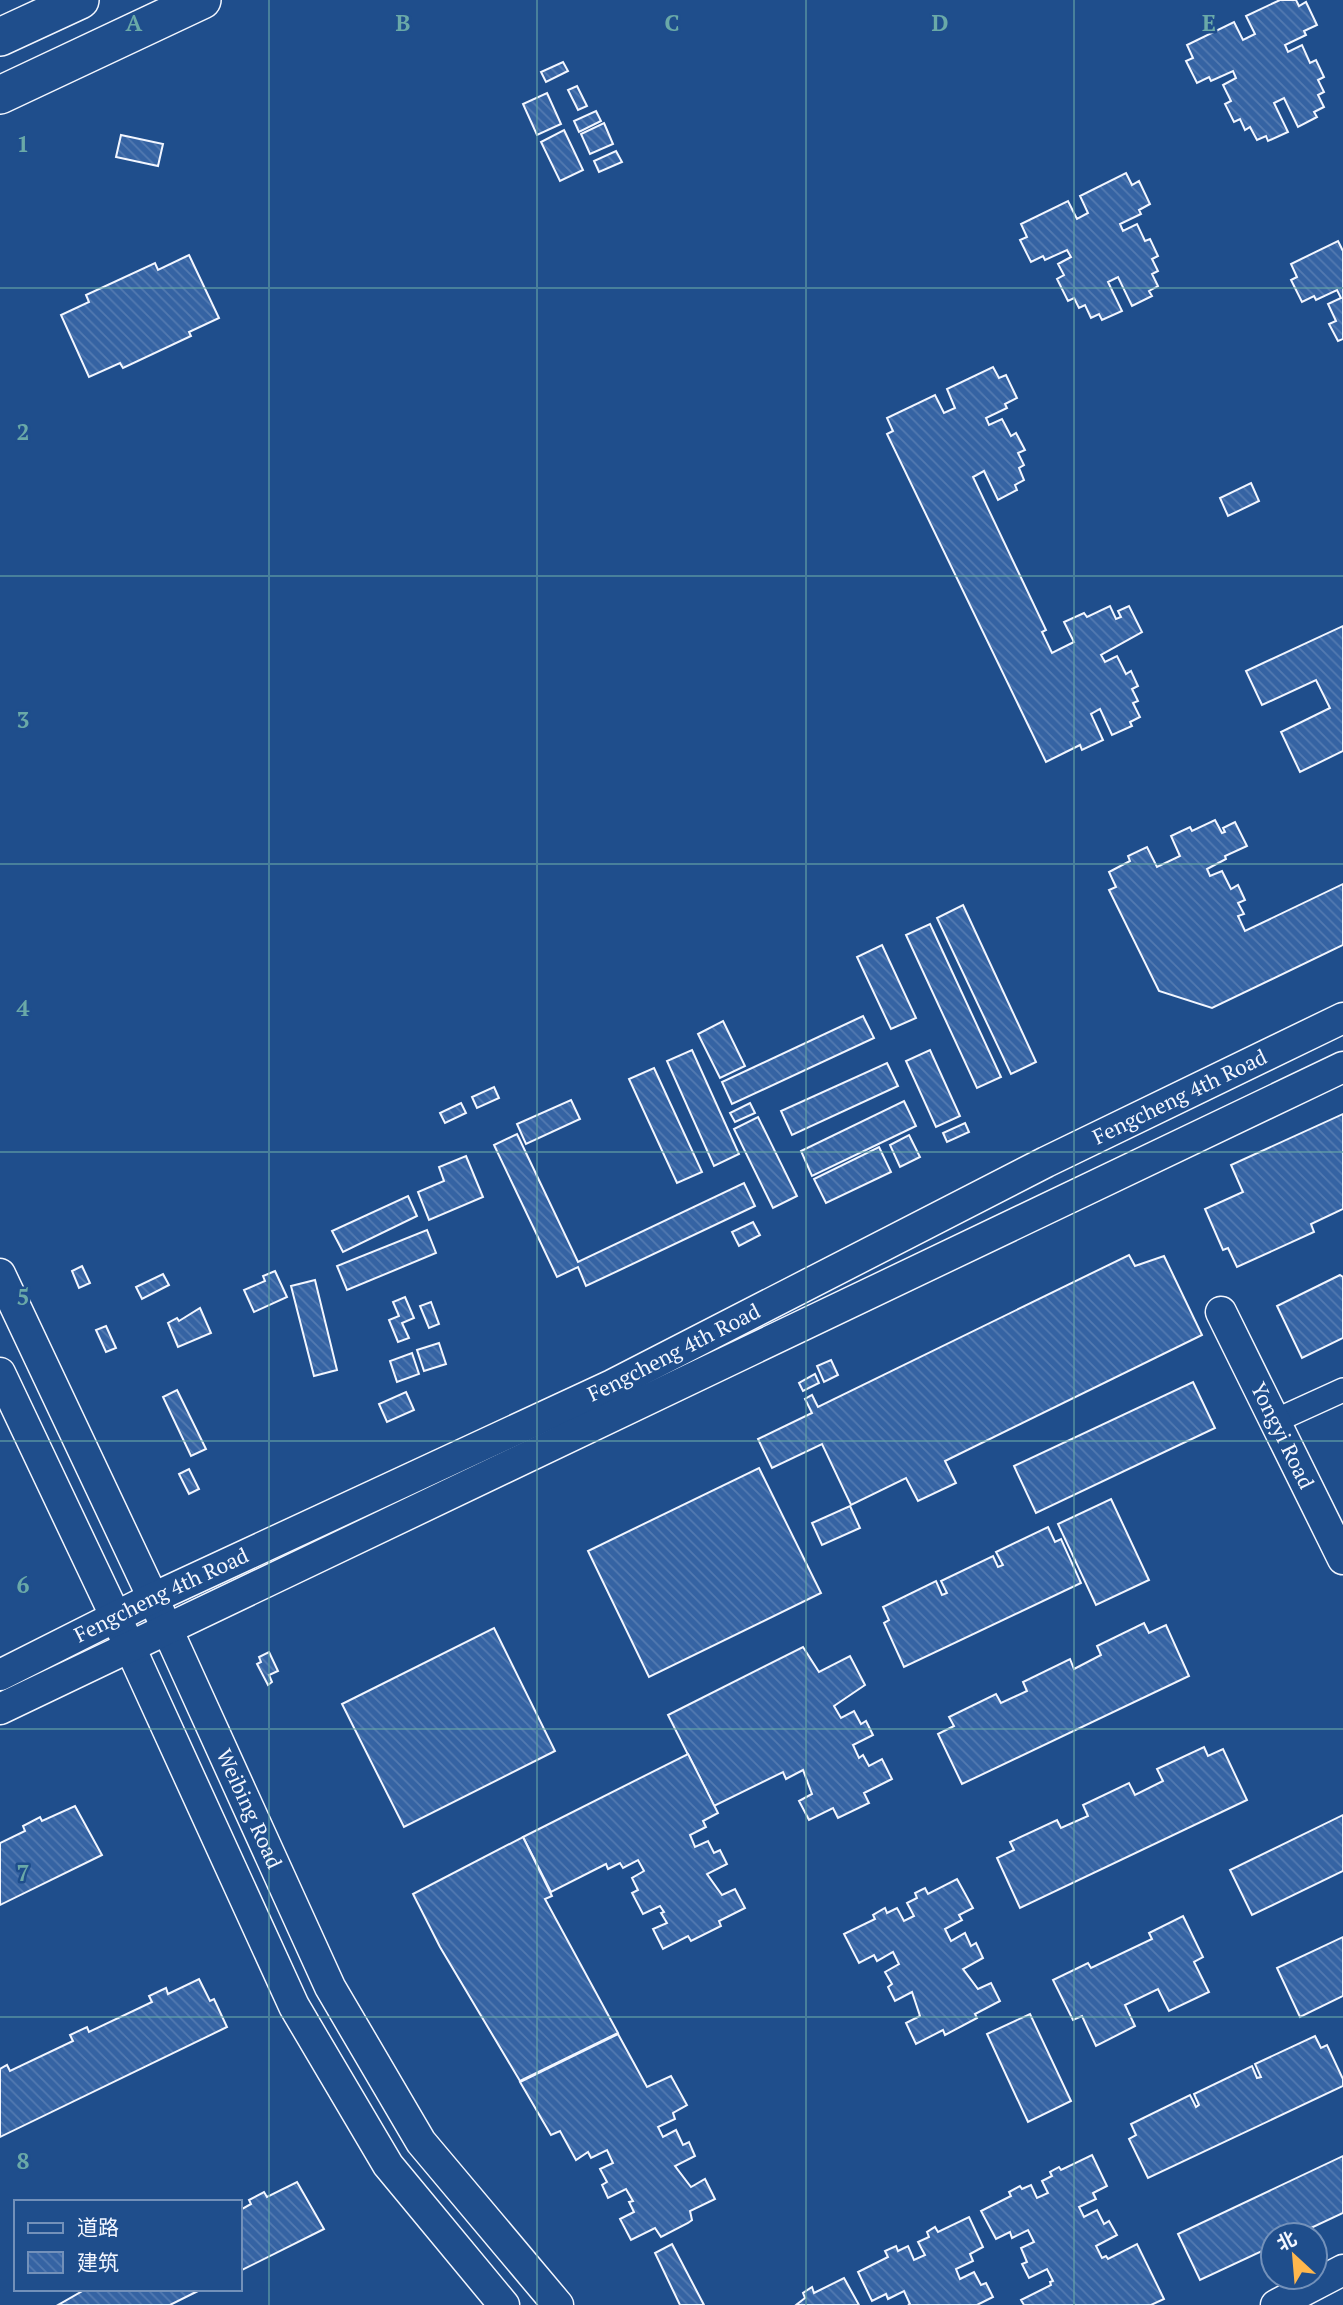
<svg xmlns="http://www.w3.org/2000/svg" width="1343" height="2305" viewBox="0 0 1343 2305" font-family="'PT Serif','Noto Sans SC',serif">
<defs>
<pattern id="building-back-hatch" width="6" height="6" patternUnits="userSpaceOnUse" patternTransform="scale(1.75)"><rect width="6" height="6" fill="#3563a3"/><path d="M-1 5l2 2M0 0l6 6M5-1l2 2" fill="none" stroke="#537ab1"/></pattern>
</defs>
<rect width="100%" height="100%" fill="#1f4e8c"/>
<!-- building -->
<g fill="url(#building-back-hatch)" stroke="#f2f6ff" stroke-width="2">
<path d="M 1280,0 L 1296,0 L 1299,6 L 1306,2 L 1317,25 L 1304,31 L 1306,35 L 1285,45 L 1288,52 L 1302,45 L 1310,63 L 1316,60 L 1324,77 L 1318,80 L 1324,92 L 1318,95 L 1324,107 L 1314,112 L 1317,117 L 1298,127 L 1284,98 L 1274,103 L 1288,132 L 1268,141 L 1266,136 L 1257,140 L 1250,127 L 1245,130 L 1240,119 L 1234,122 L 1225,104 L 1231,101 L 1223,85 L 1236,78 L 1233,71 L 1211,81 L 1209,77 L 1197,83 L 1186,61 L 1193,58 L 1187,45 L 1234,22 L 1243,40 L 1255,34 L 1246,16 Z"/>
<path d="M 563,62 L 568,71 L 546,82 L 541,72 Z"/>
<path d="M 577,86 L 587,106 L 578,110 L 568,90 Z"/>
<path d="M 547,93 L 561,124 L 537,135 L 523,104 Z"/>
<path d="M 596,111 L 601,121 L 579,132 L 574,121 Z"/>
<path d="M 604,123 L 613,144 L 590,154 L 581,134 Z"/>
<path d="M 564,130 L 583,170 L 560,181 L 541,142 Z"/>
<path d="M 121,135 L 163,144 L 158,166 L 116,157 Z"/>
<path d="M 616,151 L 622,162 L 599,172 L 594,161 Z"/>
<path d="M 1126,173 L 1132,185 L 1139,181 L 1150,204 L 1139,210 L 1141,214 L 1120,224 L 1123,231 L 1137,224 L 1145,241 L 1150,239 L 1158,256 L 1152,259 L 1158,271 L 1152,274 L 1158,286 L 1149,291 L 1152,296 L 1132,306 L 1118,277 L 1108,282 L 1122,311 L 1102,320 L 1099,314 L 1091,318 L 1085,305 L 1079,308 L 1074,298 L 1068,301 L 1057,279 L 1064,275 L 1058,264 L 1071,257 L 1067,250 L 1045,260 L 1043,256 L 1031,262 L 1020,240 L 1027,237 L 1021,224 L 1068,201 L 1077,219 L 1088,213 L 1080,196 Z"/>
<path d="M 1338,241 L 1343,251 L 1343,339 L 1338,341 L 1329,324 L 1336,321 L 1328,304 L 1341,298 L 1337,290 L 1316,300 L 1314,296 L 1302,302 L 1291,280 L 1297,277 L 1291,264 Z"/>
<path d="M 189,255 L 219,318 L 189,332 L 191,336 L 123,368 L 120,363 L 89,377 L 61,315 L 89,302 L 86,295 L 155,263 L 158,270 Z"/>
<path d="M 993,367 L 999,378 L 1006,375 L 1017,398 L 1005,404 L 1007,408 L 986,418 L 989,425 L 1002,419 L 1011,436 L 1016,433 L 1025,450 L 1018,453 L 1024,465 L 1019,468 L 1024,480 L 1015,485 L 1017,490 L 998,500 L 984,471 L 973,477 L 1046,630 L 1042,632 L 1052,653 L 1074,642 L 1064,622 L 1084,613 L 1087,617 L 1110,606 L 1116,619 L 1121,617 L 1118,611 L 1129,606 L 1142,632 L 1101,655 L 1105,662 L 1117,656 L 1126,674 L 1131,671 L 1138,686 L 1132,689 L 1138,701 L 1133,703 L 1140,717 L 1130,722 L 1132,726 L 1112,735 L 1100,709 L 1091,714 L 1103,740 L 1082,750 L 1080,745 L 1046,762 L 887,434 L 893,431 L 887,418 L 935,395 L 944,413 L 955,408 L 947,389 Z"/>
<path d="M 1251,483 L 1259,501 L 1228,516 L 1220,498 Z"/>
<path d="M 1343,626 L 1343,751 L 1300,772 L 1281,732 L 1330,708 L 1316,680 L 1262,705 L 1246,671 Z"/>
<path d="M 1215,820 L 1222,833 L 1225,832 L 1223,828 L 1235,822 L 1247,846 L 1225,856 L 1226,859 L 1207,869 L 1210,876 L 1222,871 L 1231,889 L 1238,885 L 1245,900 L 1238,903 L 1244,914 L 1238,916 L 1245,931 L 1343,884 L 1343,945 L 1212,1008 L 1159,991 L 1109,890 L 1116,887 L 1109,872 L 1130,861 L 1128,856 L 1147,847 L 1157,867 L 1180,856 L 1171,836 L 1190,827 L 1192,831 Z"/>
<path d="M 963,905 L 1036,1062 L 1011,1074 L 937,918 Z"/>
<path d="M 930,924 L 1001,1077 L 977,1088 L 906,935 Z"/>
<path d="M 882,945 L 916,1018 L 891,1029 L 857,957 Z"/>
<path d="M 863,1016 L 874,1038 L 732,1104 L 722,1082 Z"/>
<path d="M 723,1021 L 745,1066 L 720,1078 L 698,1034 Z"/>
<path d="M 692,1050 L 739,1154 L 714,1166 L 667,1061 Z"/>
<path d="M 930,1050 L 960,1116 L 936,1127 L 906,1061 Z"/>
<path d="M 887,1063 L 898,1086 L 792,1135 L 781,1111 Z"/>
<path d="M 654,1068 L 702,1172 L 677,1183 L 629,1079 Z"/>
<path d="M 494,1087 L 499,1098 L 477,1108 L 472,1097 Z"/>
<path d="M 571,1100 L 580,1119 L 526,1144 L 517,1124 Z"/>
<path d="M 904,1101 L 916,1126 L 812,1176 L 801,1151 Z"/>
<path d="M 461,1103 L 466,1113 L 445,1123 L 440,1113 Z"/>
<path d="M 750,1103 L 755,1113 L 735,1122 L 730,1113 Z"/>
<path d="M 1343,1114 L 1343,1209 L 1311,1224 L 1314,1232 L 1237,1267 L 1228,1248 L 1223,1250 L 1205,1209 L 1243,1192 L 1231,1165 Z"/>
<path d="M 758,1117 L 797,1196 L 773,1208 L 734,1129 Z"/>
<path d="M 965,1123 L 969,1132 L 947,1142 L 943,1133 Z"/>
<path d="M 517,1134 L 578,1262 L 744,1183 L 755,1206 L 586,1286 L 578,1267 L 557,1277 L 494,1145 Z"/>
<path d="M 909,1135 L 920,1157 L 900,1167 L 890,1145 Z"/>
<path d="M 879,1147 L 891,1172 L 826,1203 L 814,1179 Z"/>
<path d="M 466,1156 L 483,1197 L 429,1220 L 418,1192 L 444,1181 L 439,1167 Z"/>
<path d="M 408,1196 L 417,1216 L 343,1252 L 332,1231 Z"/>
<path d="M 753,1222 L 760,1235 L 739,1246 L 732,1232 Z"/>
<path d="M 427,1230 L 436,1253 L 347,1290 L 337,1266 Z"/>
<path d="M 1129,1255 L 1135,1266 L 1164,1256 L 1202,1335 L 945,1461 L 956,1483 L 918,1501 L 906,1478 L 851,1505 L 822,1444 L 772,1468 L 758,1439 L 812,1413 L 805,1399 L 812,1395 L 818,1407 Z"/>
<path d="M 82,1266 L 90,1283 L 79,1288 L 72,1271 Z"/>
<path d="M 275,1271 L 287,1297 L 254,1312 L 244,1290 L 265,1281 L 263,1276 Z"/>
<path d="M 163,1274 L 169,1285 L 142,1299 L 136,1287 Z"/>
<path d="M 1340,1275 L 1343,1277 L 1343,1338 L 1302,1358 L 1277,1306 Z"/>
<path d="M 315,1280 L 337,1370 L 314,1376 L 291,1286 Z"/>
<path d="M 405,1297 L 414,1318 L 402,1323 L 409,1338 L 398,1342 L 389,1320 L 399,1316 L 393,1302 Z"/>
<path d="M 431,1302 L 439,1324 L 429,1328 L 420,1306 Z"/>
<path d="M 200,1308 L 211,1333 L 178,1347 L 168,1323 L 177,1318 L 179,1321 Z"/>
<path d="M 106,1326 L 116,1348 L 106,1352 L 96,1330 Z"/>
<path d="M 439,1343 L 446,1364 L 424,1371 L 417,1350 Z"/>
<path d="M 412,1353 L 419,1374 L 397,1382 L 390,1361 Z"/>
<path d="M 831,1360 L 838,1375 L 824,1382 L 817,1366 Z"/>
<path d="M 815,1374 L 819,1383 L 803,1391 L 799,1383 Z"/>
<path d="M 1193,1382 L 1215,1428 L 1036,1513 L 1014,1466 Z"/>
<path d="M 177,1390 L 206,1449 L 191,1456 L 163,1397 Z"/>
<path d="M 406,1392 L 414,1410 L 387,1422 L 379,1404 Z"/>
<path d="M 759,1468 L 821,1593 L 649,1677 L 588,1551 Z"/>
<path d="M 189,1469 L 199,1489 L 189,1494 L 179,1474 Z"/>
<path d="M 1111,1499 L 1149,1580 L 1096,1605 L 1058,1524 Z"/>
<path d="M 850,1506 L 860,1528 L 822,1545 L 812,1523 Z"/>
<path d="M 1048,1527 L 1055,1542 L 1061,1539 L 1081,1583 L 904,1667 L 884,1623 L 889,1620 L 883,1607 L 936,1581 L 942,1595 L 947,1593 L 941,1581 L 993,1556 L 998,1567 L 1003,1565 L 996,1552 Z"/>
<path d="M 1144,1623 L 1149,1633 L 1166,1625 L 1189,1676 L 962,1784 L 938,1734 L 954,1726 L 949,1717 L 996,1694 L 1001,1703 L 1027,1691 L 1023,1682 L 1070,1659 L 1074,1669 L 1101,1655 L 1097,1646 Z"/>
<path d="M 494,1628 L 555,1751 L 404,1827 L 342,1704 Z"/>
<path d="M 803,1647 L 819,1672 L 850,1656 L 865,1685 L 834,1706 L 841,1718 L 854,1711 L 861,1724 L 866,1721 L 873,1735 L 853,1745 L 859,1758 L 863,1755 L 869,1766 L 882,1759 L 892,1779 L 864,1793 L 869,1803 L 838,1818 L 833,1808 L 809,1820 L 799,1801 L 812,1794 L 803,1770 L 786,1779 L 783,1772 L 714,1806 L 668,1715 Z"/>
<path d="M 269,1652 L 278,1671 L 269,1675 L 272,1682 L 268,1685 L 257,1664 L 261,1662 L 259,1657 Z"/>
<path d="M 1204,1747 L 1208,1756 L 1223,1749 L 1247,1800 L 1020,1908 L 997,1858 L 1014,1850 L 1010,1842 L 1057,1820 L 1061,1828 L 1088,1816 L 1083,1805 L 1129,1783 L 1135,1795 L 1163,1781 L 1157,1769 Z"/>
<path d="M 688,1754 L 718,1813 L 703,1821 L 706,1827 L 690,1835 L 695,1847 L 708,1841 L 714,1853 L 720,1850 L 727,1864 L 707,1874 L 722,1895 L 735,1889 L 745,1908 L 719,1921 L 721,1926 L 691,1941 L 688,1936 L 663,1949 L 653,1929 L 667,1923 L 661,1913 L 664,1912 L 660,1906 L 643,1914 L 632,1893 L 638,1890 L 632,1878 L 644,1871 L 638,1860 L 623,1868 L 620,1863 L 608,1869 L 606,1864 L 551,1892 L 523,1837 Z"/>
<path d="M 75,1806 L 102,1855 L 0,1905 L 0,1843 L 25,1831 L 23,1826 L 40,1817 L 42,1821 Z"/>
<path d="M 1343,1815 L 1343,1871 L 1252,1915 L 1230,1870 Z"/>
<path d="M 523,1837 L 552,1896 L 545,1899 L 618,2033 L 520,2081 L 440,1947 L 413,1894 Z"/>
<path d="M 957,1879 L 973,1908 L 959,1915 L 962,1920 L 945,1929 L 951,1941 L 965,1933 L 971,1946 L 976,1943 L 983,1958 L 963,1969 L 978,1989 L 991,1983 L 1000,2001 L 975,2014 L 977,2018 L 945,2035 L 943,2030 L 916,2044 L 906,2023 L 920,2016 L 912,1992 L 895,2001 L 888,1987 L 892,1984 L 885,1972 L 899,1964 L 893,1952 L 877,1961 L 874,1955 L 859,1963 L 844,1934 L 875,1919 L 873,1915 L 885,1908 L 887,1913 L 897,1908 L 904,1921 L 914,1916 L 907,1903 L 917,1898 L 915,1893 L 925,1888 L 928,1894 Z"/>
<path d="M 1183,1916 L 1203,1957 L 1194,1962 L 1209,1992 L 1169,2011 L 1158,1989 L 1125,2005 L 1135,2026 L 1096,2046 L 1082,2016 L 1073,2020 L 1053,1980 L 1088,1963 L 1091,1968 L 1152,1939 L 1149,1933 Z"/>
<path d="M 1343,1937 L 1343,1996 L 1300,2017 L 1277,1968 Z"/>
<path d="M 199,1979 L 210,2001 L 214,1999 L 227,2027 L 0,2137 L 0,2069 L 7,2065 L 10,2071 L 73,2041 L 70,2035 L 87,2027 L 89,2032 L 152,2002 L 149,1996 L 166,1988 L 168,1994 Z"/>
<path d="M 1030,2014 L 1071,2101 L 1028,2122 L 987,2034 Z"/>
<path d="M 618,2034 L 647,2087 L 671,2076 L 687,2105 L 673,2113 L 675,2119 L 658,2127 L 663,2137 L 676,2130 L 683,2145 L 689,2142 L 695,2156 L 675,2166 L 691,2187 L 705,2179 L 715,2199 L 690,2211 L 692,2220 L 688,2223 L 661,2237 L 655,2228 L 631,2240 L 620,2219 L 634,2212 L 629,2202 L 633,2201 L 626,2189 L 608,2198 L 602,2185 L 607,2182 L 600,2169 L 613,2163 L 607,2150 L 591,2158 L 588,2152 L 576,2160 L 560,2131 L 551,2135 L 520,2082 Z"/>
<path d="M 1315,2036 L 1321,2048 L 1327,2045 L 1343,2079 L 1343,2086 L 1148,2178 L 1129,2139 L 1136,2135 L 1131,2124 L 1190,2095 L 1196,2107 L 1199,2105 L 1194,2094 L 1252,2066 L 1257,2078 L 1261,2077 L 1255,2064 Z"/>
<path d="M 1092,2155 L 1107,2186 L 1093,2193 L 1096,2199 L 1079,2207 L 1084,2217 L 1097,2210 L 1104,2224 L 1109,2221 L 1117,2235 L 1096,2246 L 1102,2258 L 1106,2256 L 1108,2259 L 1137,2244 L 1164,2299 L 1151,2305 L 1024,2305 L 1021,2300 L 1051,2285 L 1050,2282 L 1053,2281 L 1047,2269 L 1029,2278 L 1022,2264 L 1027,2262 L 1021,2248 L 1034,2242 L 1028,2230 L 1012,2238 L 1010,2232 L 996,2239 L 981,2211 L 1011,2196 L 1009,2192 L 1020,2186 L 1022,2189 L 1031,2185 L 1037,2198 L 1048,2193 L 1042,2181 L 1052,2176 L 1050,2172 L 1059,2167 L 1061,2170 Z"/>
<path d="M 1343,2156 L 1343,2213 L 1296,2235 L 1273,2235 L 1273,2246 L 1200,2280 L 1178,2234 Z"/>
<path d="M 297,2182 L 324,2229 L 240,2271 L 240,2210 L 251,2204 L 249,2200 L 264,2192 L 267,2197 Z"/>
<path d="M 969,2217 L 983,2247 L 970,2254 L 973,2261 L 956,2269 L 960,2279 L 974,2272 L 981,2285 L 986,2283 L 993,2297 L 977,2305 L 908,2305 L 910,2304 L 904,2291 L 888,2299 L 886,2294 L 872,2301 L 858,2272 L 888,2257 L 885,2251 L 896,2246 L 898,2251 L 908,2246 L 914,2260 L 925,2255 L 918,2242 L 929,2237 L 927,2232 L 935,2227 L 938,2232 Z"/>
<path d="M 672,2244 L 704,2305 L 680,2305 L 655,2253 Z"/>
<path d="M 844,2278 L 859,2305 L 796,2305 L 805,2298 L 803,2293 L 812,2287 L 814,2293 Z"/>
<path d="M 86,2289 L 202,2289 L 170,2305 L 58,2305 Z"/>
</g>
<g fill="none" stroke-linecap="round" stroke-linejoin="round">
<!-- minor casing -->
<g stroke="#f2f6ff" stroke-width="26">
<path id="minor" d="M 1275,1421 L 1343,1390"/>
</g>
<!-- tertiary casing -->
<g stroke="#f2f6ff" stroke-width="33">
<g id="tertiary">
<path id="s1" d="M 0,1274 L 153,1598 L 330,1987 L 421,2142 L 558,2305"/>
<path id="s2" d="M 1221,1312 L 1343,1559"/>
<path d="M 0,1373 L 129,1645 L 294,2006 L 388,2165 L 504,2305"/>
<path id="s3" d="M 0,1675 L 153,1598 L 612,1385 L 1046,1162 L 1343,1018"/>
<path d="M 0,1709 L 1343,1067"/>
<path d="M 1276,2305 L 1343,2270"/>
</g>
</g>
<!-- primary casing -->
<g stroke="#f2f6ff" stroke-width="40">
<g id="primary">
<path d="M 0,37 L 80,0"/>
<path d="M 0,95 L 202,0"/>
</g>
</g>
<!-- minor -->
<use href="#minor" stroke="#1f4e8c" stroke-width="23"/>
<!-- tertiary -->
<use href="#tertiary" stroke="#1f4e8c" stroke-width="30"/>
<!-- primary -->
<use href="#primary" stroke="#1f4e8c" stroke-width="37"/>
</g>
<!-- grid -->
<path fill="none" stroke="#6aa9a8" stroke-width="2" stroke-opacity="0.55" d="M 269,0 L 269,2305M 537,0 L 537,2305M 806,0 L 806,2305M 1074,0 L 1074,2305M 0,288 L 1343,288M 0,576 L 1343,576M 0,864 L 1343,864M 0,1152 L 1343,1152M 0,1441 L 1343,1441M 0,1729 L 1343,1729M 0,2017 L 1343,2017"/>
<g text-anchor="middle" stroke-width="5" stroke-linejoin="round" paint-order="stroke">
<!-- street labels -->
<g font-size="21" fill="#f2f6ff" stroke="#1f4e8c">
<text dy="7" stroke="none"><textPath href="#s3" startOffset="1314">Fengcheng 4th Road</textPath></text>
<text dy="7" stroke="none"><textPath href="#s3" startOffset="747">Fengcheng 4th Road</textPath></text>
<text dy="7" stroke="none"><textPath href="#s2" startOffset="138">Yongyi Road</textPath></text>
<text dy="7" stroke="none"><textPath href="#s3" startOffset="180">Fengcheng 4th Road</textPath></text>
<text dy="7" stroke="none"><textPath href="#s1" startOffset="590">Weibing Road</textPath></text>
</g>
</g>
<g font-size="23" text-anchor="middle" font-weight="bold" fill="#6aa9a8" stroke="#1f4e8c" stroke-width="5" stroke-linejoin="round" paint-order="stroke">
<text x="134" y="31">A</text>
<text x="403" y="31">B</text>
<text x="672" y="31">C</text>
<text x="940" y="31">D</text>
<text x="1209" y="31">E</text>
<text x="23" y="152">1</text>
<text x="23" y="440">2</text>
<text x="23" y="728">3</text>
<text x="23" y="1016">4</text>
<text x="23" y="1305">5</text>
<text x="23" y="1593">6</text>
<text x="23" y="1881">7</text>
<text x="23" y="2169">8</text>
</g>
<!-- legend -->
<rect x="14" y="2200" width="228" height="91" fill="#1f4e8c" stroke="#7391ba" stroke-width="2"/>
<rect x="28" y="2223" width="35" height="10" fill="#1f4e8c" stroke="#7391ba" stroke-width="2"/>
<text x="77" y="2235" font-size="21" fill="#f2f6ff">道路</text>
<rect x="28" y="2252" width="35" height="21" fill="url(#building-back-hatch)" stroke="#7391ba" stroke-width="2"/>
<text x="77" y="2270" font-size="21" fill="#f2f6ff">建筑</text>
<!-- north arrow -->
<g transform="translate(1294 2256) rotate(334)"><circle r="33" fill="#1f4e8c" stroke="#7391ba" stroke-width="2"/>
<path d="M0-5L12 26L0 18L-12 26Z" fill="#ffb74d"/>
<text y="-10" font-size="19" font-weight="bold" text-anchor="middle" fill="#f2f6ff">北</text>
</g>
</svg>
